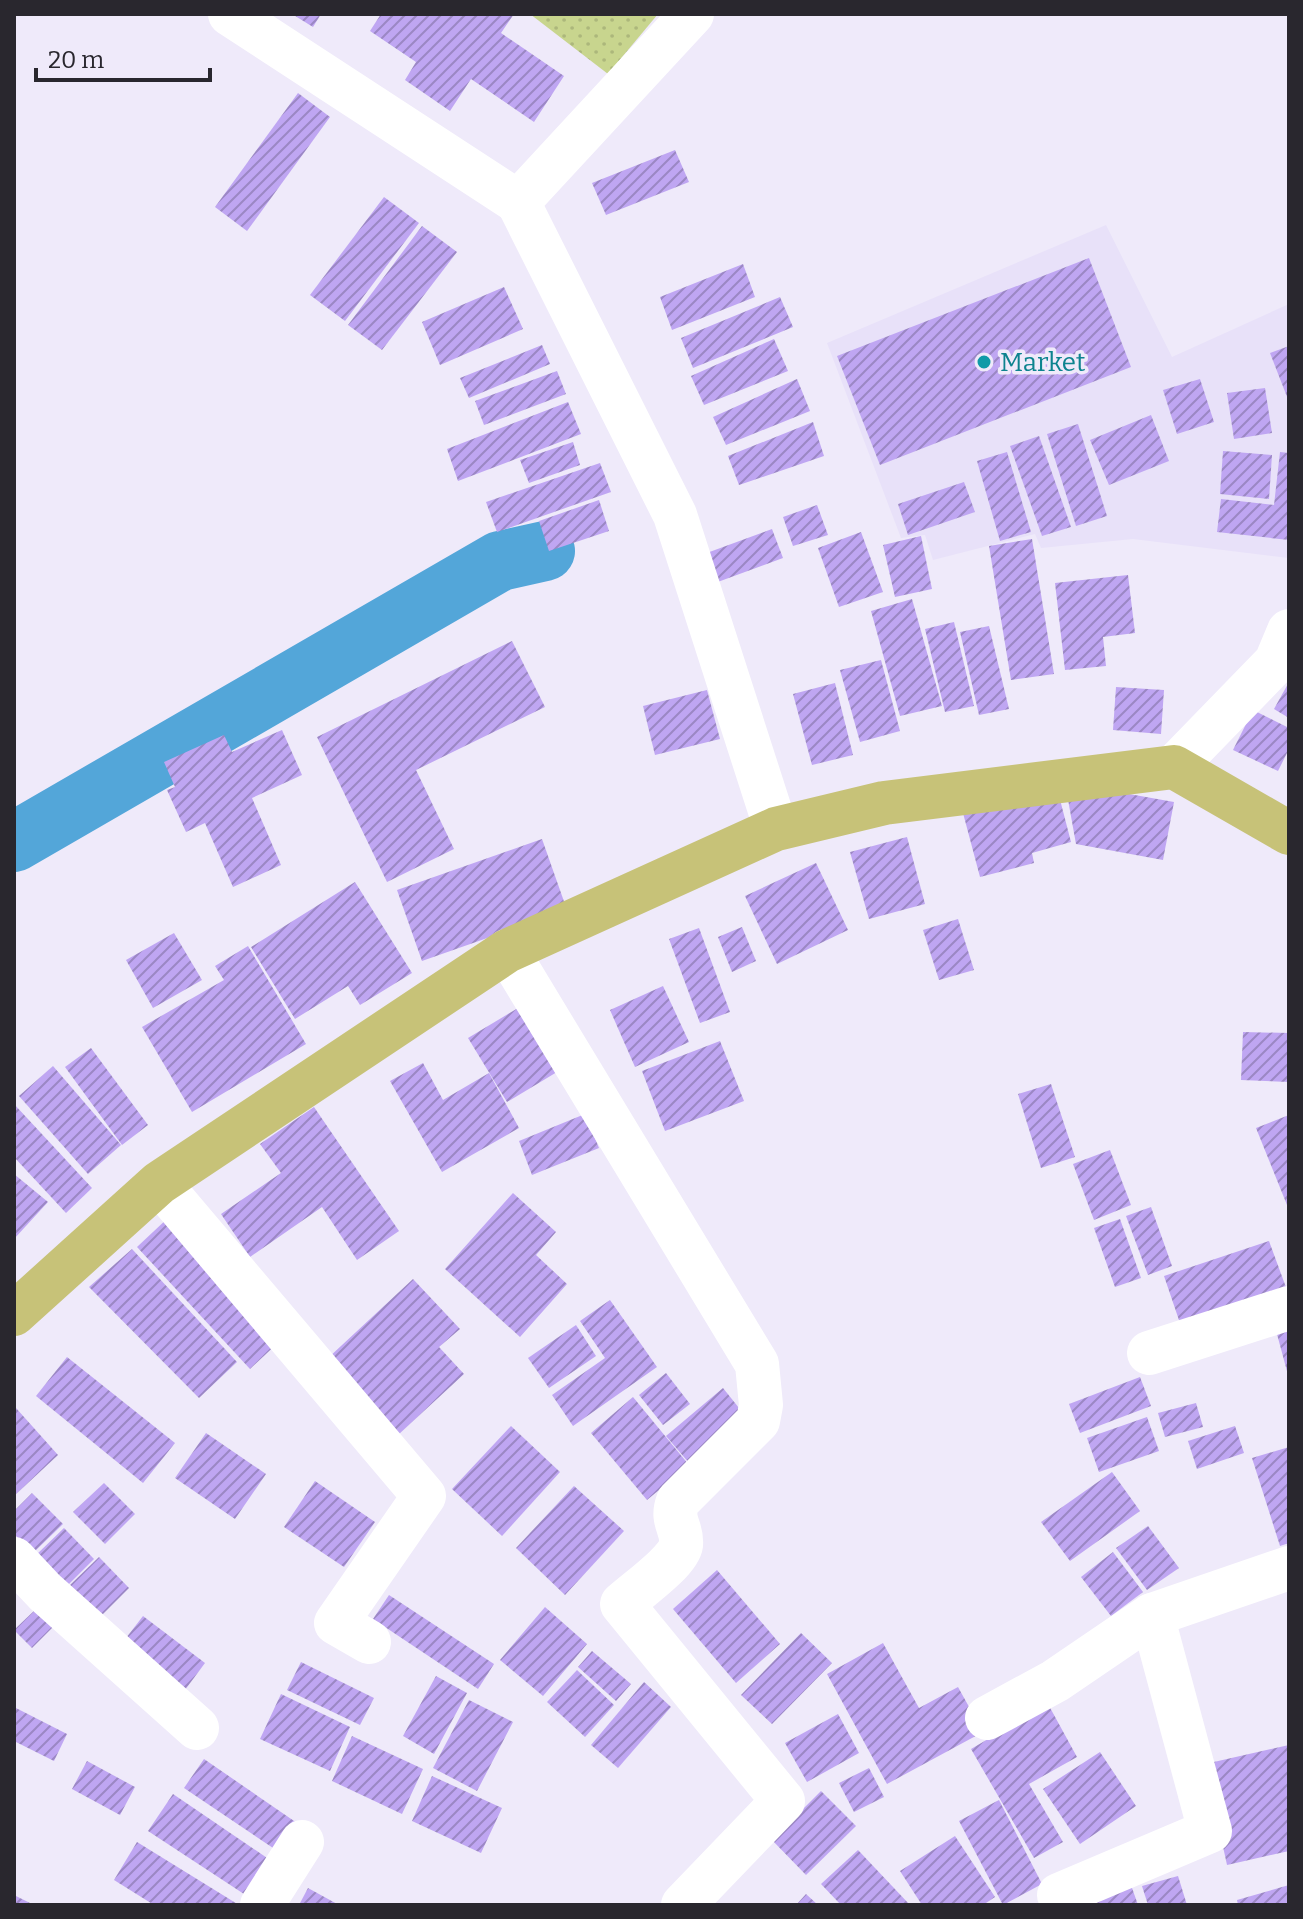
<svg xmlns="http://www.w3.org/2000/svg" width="1303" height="1919" viewBox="0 0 1303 1919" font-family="Bitter,serif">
<defs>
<pattern id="grass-dots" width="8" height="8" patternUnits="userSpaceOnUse" patternTransform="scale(2)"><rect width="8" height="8" fill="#c8d58e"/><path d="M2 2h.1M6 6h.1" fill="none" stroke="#acb77b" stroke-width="1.8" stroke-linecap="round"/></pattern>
<pattern id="building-hatch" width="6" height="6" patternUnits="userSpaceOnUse" patternTransform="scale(2)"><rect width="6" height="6" fill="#bfa6f2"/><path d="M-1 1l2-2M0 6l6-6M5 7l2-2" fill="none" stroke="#9b87c4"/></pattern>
</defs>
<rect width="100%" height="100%" fill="#efeafa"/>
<!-- built -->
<path fill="#e8e1f9" d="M 1106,225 L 1172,357 L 1289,304 L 1289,558 L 1133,539 L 1041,548 L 1035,534 L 933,560 L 925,535 L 901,538 L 827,343 Z"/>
<!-- grass -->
<path fill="url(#grass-dots)" d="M 530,14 L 658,14 L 608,74 Z"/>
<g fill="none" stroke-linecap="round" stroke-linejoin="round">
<!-- canal -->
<path stroke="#53a6d9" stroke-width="60" d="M 14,842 L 500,561 L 545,551"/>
</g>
<!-- building -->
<g fill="url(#building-hatch)">
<path d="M 292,14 L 321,14 L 313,27 Z"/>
<path d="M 381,14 L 514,14 L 501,33 L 564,76 L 534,122 L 471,79 L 450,111 L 405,80 L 416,62 L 370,31 Z"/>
<path d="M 298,93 L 330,117 L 247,231 L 215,207 Z"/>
<path d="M 675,150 L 689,182 L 606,215 L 592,183 Z"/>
<path d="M 384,197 L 419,223 L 345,321 L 310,295 Z"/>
<path d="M 422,226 L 457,252 L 382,350 L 348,325 Z"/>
<path d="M 1089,258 L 1131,367 L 880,465 L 837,356 Z"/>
<path d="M 743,264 L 755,297 L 672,330 L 660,297 Z"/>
<path d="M 504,287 L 523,329 L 440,365 L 422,322 Z"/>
<path d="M 780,297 L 793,327 L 693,368 L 681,338 Z"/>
<path d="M 774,339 L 788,371 L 704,405 L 691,376 Z"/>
<path d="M 542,345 L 550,364 L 469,398 L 460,378 Z"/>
<path d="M 1289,346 L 1289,402 L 1270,353 Z"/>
<path d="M 557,371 L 566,394 L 484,425 L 475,401 Z"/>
<path d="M 797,379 L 810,411 L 726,445 L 713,417 Z"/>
<path d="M 1200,379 L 1214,422 L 1177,434 L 1163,390 Z"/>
<path d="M 1265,388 L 1272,433 L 1234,439 L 1227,393 Z"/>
<path d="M 568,402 L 581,434 L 458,481 L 447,449 Z"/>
<path d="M 1151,415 L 1169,461 L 1109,485 L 1090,440 Z"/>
<path d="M 813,422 L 824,456 L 739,485 L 728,456 Z"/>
<path d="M 1078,424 L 1107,516 L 1076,526 L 1047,434 Z"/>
<path d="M 1039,436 L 1071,527 L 1042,536 L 1010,446 Z"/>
<path d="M 573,442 L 580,465 L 529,483 L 520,460 Z"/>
<path d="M 1223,451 L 1272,455 L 1269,499 L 1220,494 Z"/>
<path d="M 1007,452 L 1031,532 L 1000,541 L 977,461 Z"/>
<path d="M 1280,452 L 1289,453 L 1289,540 L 1217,532 L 1221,499 L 1274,505 Z"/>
<path d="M 600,463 L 611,492 L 497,532 L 486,502 Z"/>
<path d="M 964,482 L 975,512 L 908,535 L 898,504 Z"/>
<path d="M 599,500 L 609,531 L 549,551 L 539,521 Z"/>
<path d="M 817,505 L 828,535 L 793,546 L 783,517 Z"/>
<path d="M 772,529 L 783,558 L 715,583 L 704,554 Z"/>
<path d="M 861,532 L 883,592 L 839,607 L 818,548 Z"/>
<path d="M 921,536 L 932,589 L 895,597 L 883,545 Z"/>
<path d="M 1032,539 L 1054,674 L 1011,680 L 989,546 Z"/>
<path d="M 1128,575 L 1135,633 L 1103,637 L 1106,666 L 1065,670 L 1055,583 Z"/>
<path d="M 912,599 L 942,706 L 900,716 L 871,611 Z"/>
<path d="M 954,622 L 974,706 L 945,712 L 925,629 Z"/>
<path d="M 989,626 L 1009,709 L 979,715 L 960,632 Z"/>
<path d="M 512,641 L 545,707 L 416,770 L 454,849 L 387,882 L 317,737 Z"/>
<path d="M 881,660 L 900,731 L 860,742 L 840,670 Z"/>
<path d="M 1289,682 L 1289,718 L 1274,709 Z"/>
<path d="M 835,683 L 853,755 L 812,765 L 793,694 Z"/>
<path d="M 1116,687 L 1164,690 L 1161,734 L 1113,730 Z"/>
<path d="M 707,690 L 720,739 L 655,755 L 643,706 Z"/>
<path d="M 1253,710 L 1289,728 L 1289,749 L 1278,771 L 1233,750 Z"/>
<path d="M 282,730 L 302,775 L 252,798 L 281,865 L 233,887 L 205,823 L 186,832 L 167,790 L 175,787 L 164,762 L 224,735 L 232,752 Z"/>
<path d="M 1057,788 L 1071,842 L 1032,853 L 1034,863 L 980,877 L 963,813 Z"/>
<path d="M 1101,789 L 1174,802 L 1163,860 L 1076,844 L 1067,794 Z"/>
<path d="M 907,837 L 925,904 L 869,919 L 850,852 Z"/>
<path d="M 542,839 L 567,910 L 422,961 L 397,890 Z"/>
<path d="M 816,863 L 848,930 L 777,964 L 745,896 Z"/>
<path d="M 355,882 L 412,973 L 360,1005 L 348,986 L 295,1019 L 251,947 Z"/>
<path d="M 958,919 L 974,970 L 939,980 L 923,930 Z"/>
<path d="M 742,927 L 756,961 L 732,972 L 718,937 Z"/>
<path d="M 699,928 L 730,1012 L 700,1023 L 669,939 Z"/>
<path d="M 174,933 L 202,980 L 153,1008 L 126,960 Z"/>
<path d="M 248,946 L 306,1044 L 192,1112 L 142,1027 L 224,980 L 215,966 Z"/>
<path d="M 663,986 L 689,1042 L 635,1067 L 610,1010 Z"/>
<path d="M 523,1005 L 562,1069 L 507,1102 L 468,1038 Z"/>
<path d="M 1243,1032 L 1289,1033 L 1289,1082 L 1241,1080 Z"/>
<path d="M 720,1041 L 744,1101 L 665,1131 L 642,1071 Z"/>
<path d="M 91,1048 L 148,1125 L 122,1145 L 65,1067 Z"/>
<path d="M 423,1063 L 443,1100 L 489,1073 L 519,1128 L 442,1172 L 390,1081 Z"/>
<path d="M 53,1066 L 121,1145 L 88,1174 L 19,1096 Z"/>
<path d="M 1051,1084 L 1075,1157 L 1041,1168 L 1018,1094 Z"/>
<path d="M 14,1104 L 92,1188 L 66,1213 L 14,1157 Z"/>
<path d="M 314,1107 L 399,1231 L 357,1260 L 322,1207 L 250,1257 L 221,1214 L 281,1173 L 260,1144 Z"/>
<path d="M 585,1114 L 599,1148 L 532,1175 L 519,1141 Z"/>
<path d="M 1289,1115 L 1289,1210 L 1256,1128 Z"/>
<path d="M 1110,1150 L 1131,1205 L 1094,1220 L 1073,1164 Z"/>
<path d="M 14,1174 L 48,1202 L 14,1239 Z"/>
<path d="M 513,1193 L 556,1232 L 536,1255 L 567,1284 L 520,1337 L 445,1269 Z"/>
<path d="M 1151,1207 L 1172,1266 L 1148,1275 L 1126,1216 Z"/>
<path d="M 170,1216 L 283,1338 L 250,1369 L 137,1247 Z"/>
<path d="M 1120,1219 L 1141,1278 L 1115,1287 L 1094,1228 Z"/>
<path d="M 1269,1241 L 1287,1290 L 1181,1326 L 1164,1276 Z"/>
<path d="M 132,1249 L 237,1362 L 199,1398 L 89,1287 Z"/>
<path d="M 413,1279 L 460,1329 L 439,1347 L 464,1374 L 398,1435 L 327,1359 Z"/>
<path d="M 610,1300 L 657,1367 L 573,1426 L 552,1395 L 605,1358 L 580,1321 Z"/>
<path d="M 1289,1319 L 1289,1374 L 1288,1375 L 1274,1323 Z"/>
<path d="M 576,1325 L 596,1356 L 549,1388 L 528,1358 Z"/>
<path d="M 67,1357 L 175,1443 L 143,1483 L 36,1396 Z"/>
<path d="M 666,1373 L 690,1404 L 663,1425 L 639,1395 Z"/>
<path d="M 1140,1377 L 1151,1406 L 1080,1433 L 1069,1404 Z"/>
<path d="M 723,1388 L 751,1423 L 695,1470 L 666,1436 Z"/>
<path d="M 633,1397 L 689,1465 L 647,1500 L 591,1433 Z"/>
<path d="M 1196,1403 L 1203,1427 L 1165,1437 L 1158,1413 Z"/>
<path d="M 16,1408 L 58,1455 L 14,1496 L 14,1410 Z"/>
<path d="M 1147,1417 L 1159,1451 L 1099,1472 L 1087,1438 Z"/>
<path d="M 511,1426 L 560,1472 L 502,1536 L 452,1489 Z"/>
<path d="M 1235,1426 L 1244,1453 L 1197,1469 L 1188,1441 Z"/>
<path d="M 206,1433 L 266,1474 L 235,1519 L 175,1478 Z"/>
<path d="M 1289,1447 L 1289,1543 L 1280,1546 L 1252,1458 Z"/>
<path d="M 1112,1472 L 1140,1511 L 1070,1561 L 1041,1522 Z"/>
<path d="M 315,1481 L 375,1522 L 344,1567 L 284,1527 Z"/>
<path d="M 104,1483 L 135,1514 L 105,1544 L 73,1512 Z"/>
<path d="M 574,1486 L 624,1531 L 565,1595 L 516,1548 Z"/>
<path d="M 32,1493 L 63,1524 L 33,1553 L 14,1534 L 14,1511 Z"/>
<path d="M 1148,1526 L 1179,1568 L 1147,1590 L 1116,1548 Z"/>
<path d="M 64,1528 L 94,1559 L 65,1588 L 34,1557 Z"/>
<path d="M 1113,1552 L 1143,1592 L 1111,1616 L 1081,1577 Z"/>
<path d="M 99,1557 L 129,1588 L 99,1618 L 69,1586 Z"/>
<path d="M 717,1570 L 780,1644 L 736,1683 L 673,1609 Z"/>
<path d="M 389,1595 L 494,1664 L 478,1689 L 373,1619 Z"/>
<path d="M 545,1607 L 587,1644 L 543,1696 L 500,1660 Z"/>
<path d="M 36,1609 L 54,1626 L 32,1648 L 14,1630 Z"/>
<path d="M 143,1616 L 205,1663 L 179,1698 L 116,1651 Z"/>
<path d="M 801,1633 L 832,1663 L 772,1724 L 741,1695 Z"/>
<path d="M 883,1643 L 919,1708 L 958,1687 L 983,1732 L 887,1784 L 827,1674 Z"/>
<path d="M 592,1651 L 631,1684 L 616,1701 L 578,1667 Z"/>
<path d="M 301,1662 L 374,1698 L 360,1725 L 287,1690 Z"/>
<path d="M 577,1670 L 614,1705 L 585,1737 L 547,1702 Z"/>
<path d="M 436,1676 L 467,1693 L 434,1754 L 403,1736 Z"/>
<path d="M 644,1682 L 671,1707 L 618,1768 L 591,1745 Z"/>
<path d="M 281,1694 L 350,1727 L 330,1771 L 260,1739 Z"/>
<path d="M 469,1700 L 513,1722 L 477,1791 L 433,1768 Z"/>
<path d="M 1048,1704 L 1077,1757 L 1029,1784 L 1063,1842 L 1034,1858 L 971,1749 Z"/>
<path d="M 14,1707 L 67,1734 L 54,1761 L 14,1741 Z"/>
<path d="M 838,1714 L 859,1753 L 807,1782 L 785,1743 Z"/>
<path d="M 352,1736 L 423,1769 L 402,1814 L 332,1781 Z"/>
<path d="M 1289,1745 L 1289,1851 L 1227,1865 L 1205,1764 Z"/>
<path d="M 1100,1752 L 1136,1806 L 1080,1844 L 1043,1789 Z"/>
<path d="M 204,1759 L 297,1823 L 279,1852 L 184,1788 Z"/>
<path d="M 87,1761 L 135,1787 L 120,1815 L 72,1789 Z"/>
<path d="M 869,1768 L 884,1797 L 854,1812 L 839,1783 Z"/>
<path d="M 432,1776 L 502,1808 L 481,1853 L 412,1821 Z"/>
<path d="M 821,1791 L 856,1826 L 806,1875 L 772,1840 Z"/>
<path d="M 173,1794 L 270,1860 L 247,1896 L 148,1831 Z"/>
<path d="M 999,1800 L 1042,1884 L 1003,1905 L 959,1821 Z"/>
<path d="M 955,1836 L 995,1897 L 983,1905 L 922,1905 L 900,1871 Z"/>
<path d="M 137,1842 L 239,1905 L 154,1905 L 114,1880 Z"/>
<path d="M 858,1850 L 910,1905 L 841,1905 L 821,1884 Z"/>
<path d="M 1178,1876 L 1187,1905 L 1148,1905 L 1142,1886 Z"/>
<path d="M 1131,1885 L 1138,1905 L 1075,1905 Z"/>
<path d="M 1289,1885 L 1289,1905 L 1238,1905 L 1237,1900 Z"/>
<path d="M 308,1888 L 339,1905 L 299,1905 Z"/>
<path d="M 806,1894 L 818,1905 L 796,1905 Z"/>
<path d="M 14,1895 L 34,1905 L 14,1905 Z"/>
</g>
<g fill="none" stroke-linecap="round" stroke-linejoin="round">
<!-- minor -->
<g stroke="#fff" stroke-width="44">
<path d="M 230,14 L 518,202 L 692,14"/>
<path d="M 518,202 L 675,515 L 776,829"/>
<path d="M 1174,767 L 1276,662 L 1289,631"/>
<path d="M 507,951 L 757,1364 L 761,1405 L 758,1421 L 678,1501 C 670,1522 683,1527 681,1545 C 679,1561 635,1592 622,1604 L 783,1801 L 683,1905"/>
<path d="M 159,1183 L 424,1496 L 336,1623 L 369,1642"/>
<path d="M 1149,1353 L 1289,1308"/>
<path d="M 14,1559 L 45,1592 L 197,1728"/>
<path d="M 987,1718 L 1055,1681 L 1152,1615 L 1289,1568"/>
<path d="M 1059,1895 L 1210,1831 L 1152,1615"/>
<path d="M 262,1905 L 302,1842"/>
</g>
<!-- major -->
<path stroke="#c7c278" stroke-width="44" d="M 14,1314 L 159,1183 L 507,951 L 776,829 L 884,803 L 1174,767 L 1289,833"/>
</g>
<!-- markers -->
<circle fill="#0f9aa8" stroke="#efeafa" stroke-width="3" cx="984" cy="362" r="8"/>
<g text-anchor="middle" stroke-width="7" stroke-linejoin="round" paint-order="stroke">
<!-- culture labels -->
<g font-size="26" fill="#0d838f" stroke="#efeafa" text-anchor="start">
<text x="1000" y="371">Market</text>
</g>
</g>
<!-- border -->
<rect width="1303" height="1919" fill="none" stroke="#29272e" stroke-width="32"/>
<!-- scale -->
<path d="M36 68v12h174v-12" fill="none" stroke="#29272e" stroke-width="4"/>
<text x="48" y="68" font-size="24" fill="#29272e" stroke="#efeafa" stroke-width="6" paint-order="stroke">20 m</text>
</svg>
